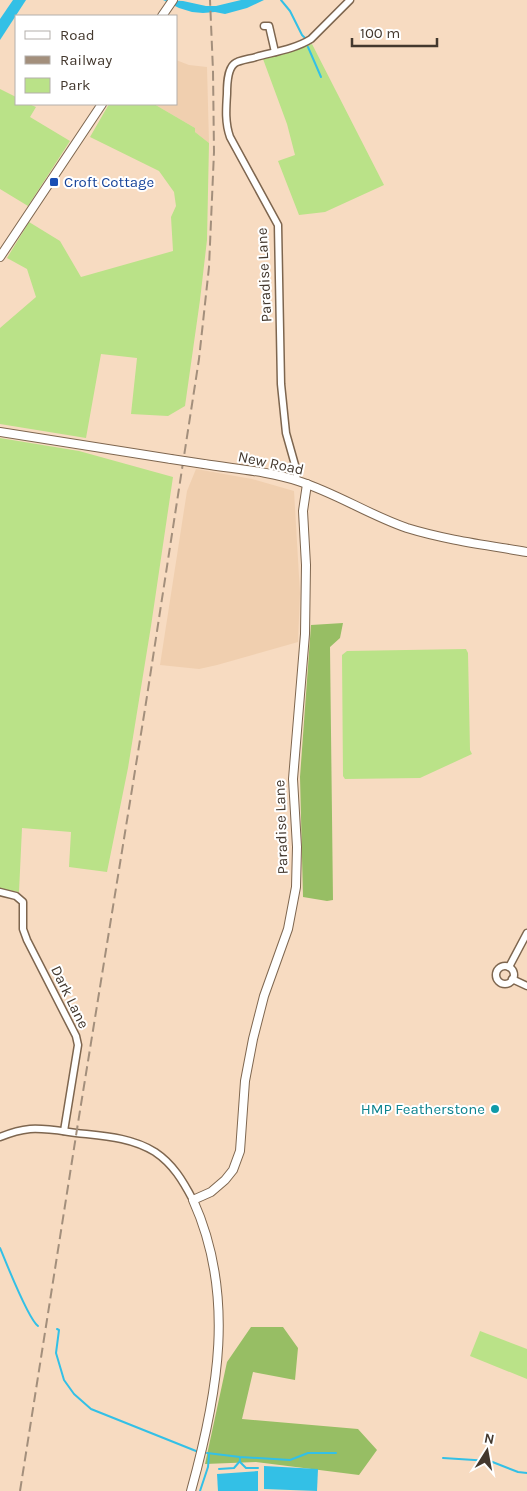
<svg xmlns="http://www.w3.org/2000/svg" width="527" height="1491" viewBox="0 0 527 1491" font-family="Karla,sans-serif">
<rect width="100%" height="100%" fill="#f7dbc1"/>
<!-- built -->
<g fill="#f0cfaf">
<path d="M 176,60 L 189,65 L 207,67 L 209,143 L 195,132 L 195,128 L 154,104 L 176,104 Z"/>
<path d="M 196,469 L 252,479 L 294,491 L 300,593 L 298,642 L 217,665 L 199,669 L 160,665 L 187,491 Z"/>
</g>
<!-- green -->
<g fill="#bae288">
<path d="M 312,44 L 384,185 L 325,212 L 299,215 L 278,161 L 295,155 L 287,124 L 263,59 Z"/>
<path d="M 0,89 L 16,97 L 16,104 L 29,104 L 36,107 L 30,117 L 70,141 L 28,206 L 0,189 Z"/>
<path d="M 109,104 L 154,104 L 195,128 L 195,132 L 209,143 L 207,240 L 200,300 L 185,406 L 168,416 L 131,414 L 137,358 L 101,354 L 86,438 L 0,424 L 0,328 L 36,297 L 27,269 L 7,258 L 29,222 L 60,241 L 81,277 L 173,251 L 171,217 L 176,206 L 174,192 L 159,171 L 90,137 Z"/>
<path d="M 0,438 L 79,451 L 173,477 L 151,626 L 128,768 L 107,872 L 69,867 L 71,832 L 22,828 L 19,892 L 0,889 Z"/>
<path d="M 466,649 L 468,653 L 470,750 L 472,754 L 420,778 L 345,779 L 343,776 L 342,655 L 347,651 Z"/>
<path d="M 480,1331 L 527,1349 L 527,1379 L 470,1356 Z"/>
</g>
<!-- forest -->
<g fill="#97be64">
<path d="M 343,623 L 340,638 L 330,647 L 333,900 L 327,901 L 303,897 L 300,777 L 311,625 Z"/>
<path d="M 251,1327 L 283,1327 L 298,1348 L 295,1380 L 253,1372 L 242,1419 L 358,1429 L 377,1450 L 359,1475 L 256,1462 L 205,1464 L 227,1362 Z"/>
</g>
<!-- water -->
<g fill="#33c0e6">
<path d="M 13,0 L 26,0 L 0,40 L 0,19 Z"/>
<path d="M 163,0 L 183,1 L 206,6 L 216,6 L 241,0 L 264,0 L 247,8 L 225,14 L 215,12 L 203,13 L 192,12 L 179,8 Z"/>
<path d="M 264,1466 L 318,1469 L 317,1491 L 264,1489 Z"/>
<path d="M 258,1471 L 258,1491 L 218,1491 L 217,1474 Z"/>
</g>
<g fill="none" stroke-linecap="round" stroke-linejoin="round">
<!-- stream -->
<g stroke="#33c0e6" stroke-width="2">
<path d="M 281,0 L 290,11 L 302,35 L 305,38"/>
<path d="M 308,47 L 321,77"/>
<path d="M 0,1248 C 6,1262 28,1319 38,1326"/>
<path d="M 57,1329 L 59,1330 L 56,1353 L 64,1380 L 74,1394 L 91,1409 L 196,1451"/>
<path d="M 207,1453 L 240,1457 L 290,1460 L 308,1453 L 336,1453"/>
<path d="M 443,1458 L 490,1461 L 518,1472 L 527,1473"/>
<path d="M 240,1462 L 246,1468 L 258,1468"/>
<path d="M 219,1469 L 234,1468 L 240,1461 L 240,1458"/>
<path d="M 200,1491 L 208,1467 L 209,1455"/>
</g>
<!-- minor casing -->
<g stroke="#7e664f" stroke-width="9">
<g id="minor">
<path d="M 264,26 L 269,26 L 275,52"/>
<path d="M 296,480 L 297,472 L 286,433 L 281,384 L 278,225 L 230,137 C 225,123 226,109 227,94 C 227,86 227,70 234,64 C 238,60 250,59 256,57 C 274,52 295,49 311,39 L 350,0"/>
<path d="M 0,892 L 16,896 L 23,902 L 23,929 L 27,940 L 76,1036 L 78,1045 L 64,1131"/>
<circle cx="505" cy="975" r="9"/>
<path d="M 509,967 L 527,933"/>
<path d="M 512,979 L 527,986"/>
<path d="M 0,1137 C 10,1133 20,1130 30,1129 C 46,1128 61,1131 76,1133 C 103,1136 131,1137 155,1152 C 173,1164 183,1181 193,1200"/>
</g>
</g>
<!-- tertiary casing -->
<g stroke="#7e664f" stroke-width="10">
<g id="tertiary">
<path d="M 162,16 L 173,0"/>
<path d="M 0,257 L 102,104"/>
<path d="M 0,432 L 171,459"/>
<path d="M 204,464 C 235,469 268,471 298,481 C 336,493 369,515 407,528 C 446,540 486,545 527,552"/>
<path d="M 191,1491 C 218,1394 236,1295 193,1200 L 211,1192 L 225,1180 L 233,1170 L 240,1151 L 245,1081 L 253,1039 L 264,996 L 288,929 L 296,887 L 297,847 L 293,779 L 305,634 L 306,565 L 303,511 L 307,484"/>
</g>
</g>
<!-- minor -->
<use href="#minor" stroke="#fff" stroke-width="6"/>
<!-- tertiary -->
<use href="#tertiary" stroke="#fff" stroke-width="8"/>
<!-- rail -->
<path stroke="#a38f7c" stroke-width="2" stroke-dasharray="10 5" stroke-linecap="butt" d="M 20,1491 L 78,1123 L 145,709 L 199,359 L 209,267 L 214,152 L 213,71 L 210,0"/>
<!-- tertiary-bridge casing -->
<g stroke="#7e664f" stroke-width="10" stroke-linecap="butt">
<path id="tertiary-bridge" d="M 171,459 L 204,464"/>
</g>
<!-- tertiary-bridge -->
<use href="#tertiary-bridge" stroke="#fff" stroke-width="8"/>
</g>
<!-- markers -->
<rect fill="#1a4fb4" stroke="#fff" stroke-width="2" x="49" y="177" width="10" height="10" rx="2.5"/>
<circle fill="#0f9aa8" stroke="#fff" stroke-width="2" cx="495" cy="1109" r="5"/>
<g text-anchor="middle" stroke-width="4" stroke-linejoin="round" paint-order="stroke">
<!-- transit labels -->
<g font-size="15" fill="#164399" stroke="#fff" text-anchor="start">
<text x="64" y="187">Croft Cottage</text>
</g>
<!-- street labels -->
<g font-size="15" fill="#43382e" stroke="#fff">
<text transform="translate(264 275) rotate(-93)" y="5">Paradise Lane</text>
<text transform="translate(271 463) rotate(12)" y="5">New Road</text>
<text transform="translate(281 827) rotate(-92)" y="5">Paradise Lane</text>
<text transform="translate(70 997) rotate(64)" y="5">Dark Lane</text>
</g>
<!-- culture labels -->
<g font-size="15" fill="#0d838f" stroke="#fff" text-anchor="end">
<text x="485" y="1114">HMP Featherstone</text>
</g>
</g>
<!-- legend -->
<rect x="15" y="15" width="162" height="90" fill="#ffffff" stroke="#b4afab"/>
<rect x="25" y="31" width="25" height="8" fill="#ffffff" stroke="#b4afab"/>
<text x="60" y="40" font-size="15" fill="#43382e">Road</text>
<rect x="25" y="56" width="25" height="8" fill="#a38f7c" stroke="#b4afab"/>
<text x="60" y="65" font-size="15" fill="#43382e">Railway</text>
<rect x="25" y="78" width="25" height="15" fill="#bae288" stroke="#b4afab"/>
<text x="60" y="90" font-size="15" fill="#43382e">Park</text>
<!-- north arrow -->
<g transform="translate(487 1451) rotate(11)" stroke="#ffffff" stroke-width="4" paint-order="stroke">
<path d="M0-4L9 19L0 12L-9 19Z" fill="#43382e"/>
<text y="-8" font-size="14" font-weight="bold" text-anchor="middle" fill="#43382e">N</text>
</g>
<!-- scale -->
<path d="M352 38v8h85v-8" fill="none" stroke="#43382e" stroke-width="2.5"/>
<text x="360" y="38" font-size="15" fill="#43382e" stroke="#ffffff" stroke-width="4" paint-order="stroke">100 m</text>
</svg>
